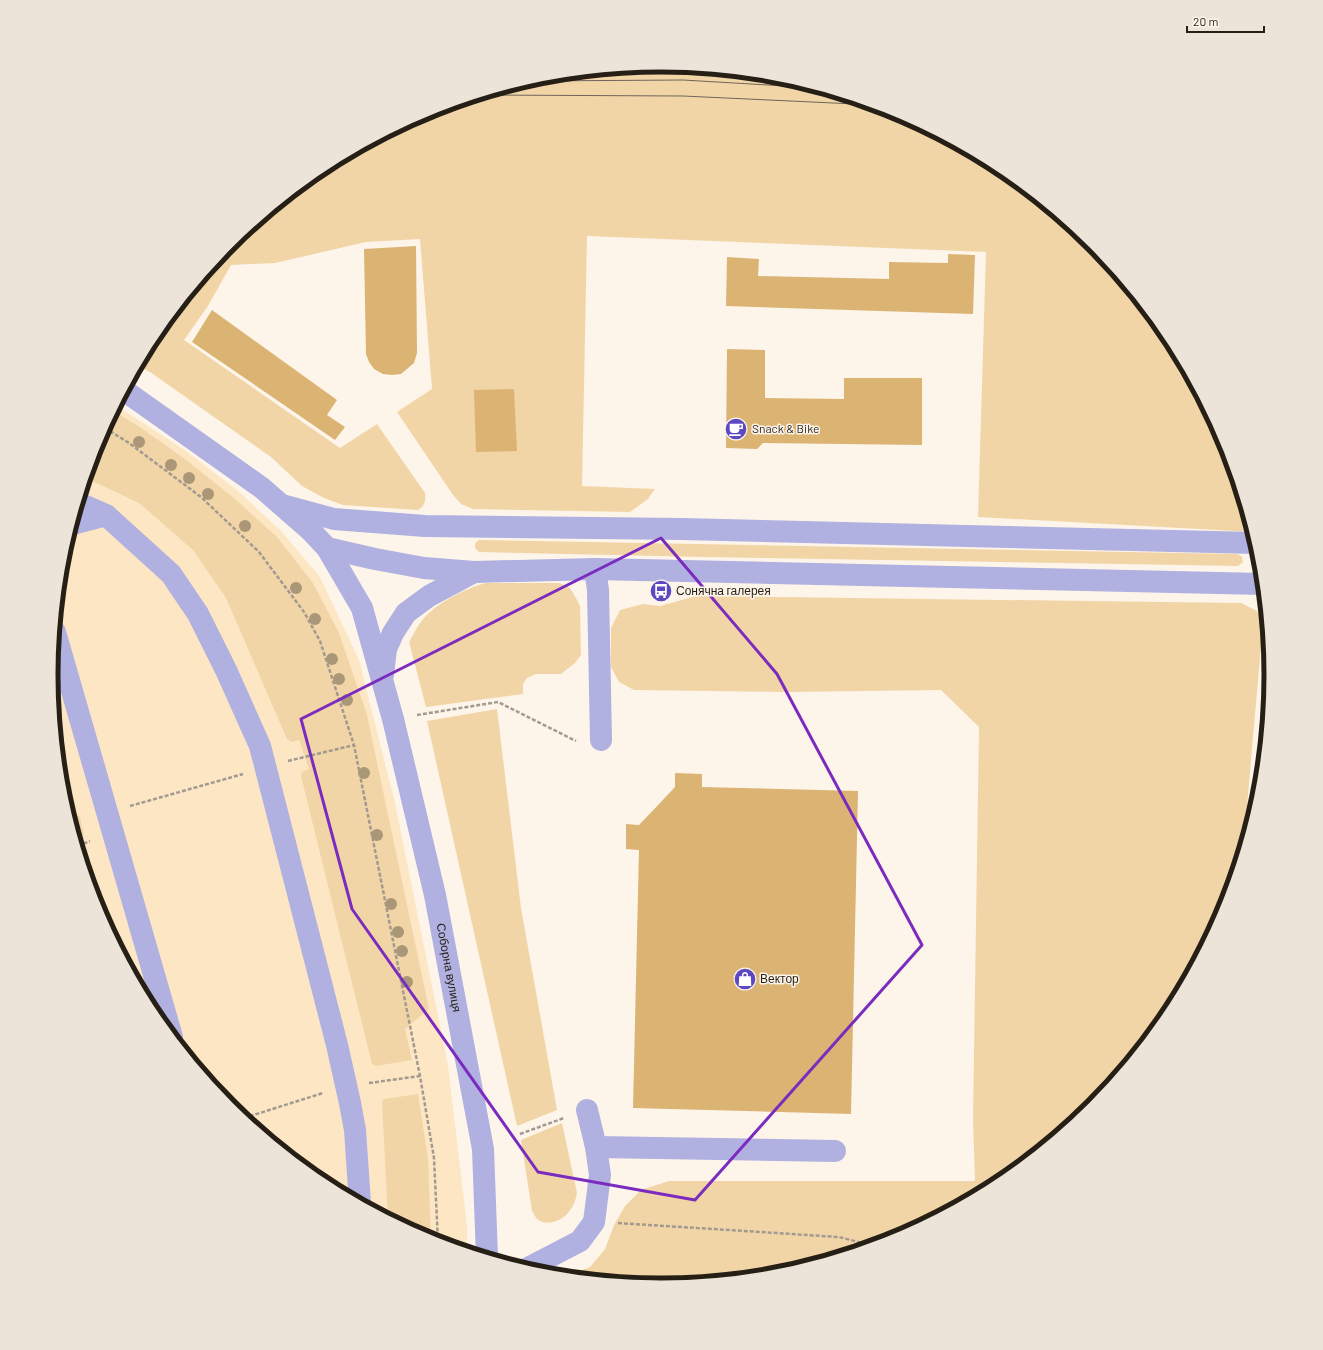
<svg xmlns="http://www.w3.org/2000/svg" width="1323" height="1350" viewBox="0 0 1323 1350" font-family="Barlow,sans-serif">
<rect width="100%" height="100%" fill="#fdf5ea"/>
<!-- built -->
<path fill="#fde6c3" d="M 117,406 L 186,451 L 238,491 L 281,531 L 320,577 L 359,660 L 395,803 L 448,1065 L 467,1226 L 467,1251 L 428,1239 L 322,1182 L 230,1107 L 154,1014 L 97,908 L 63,794 L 51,675 L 63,556 L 98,441 Z"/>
<!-- green -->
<g fill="#f2d5a7">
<path d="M 662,65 L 781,76 L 895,111 L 1001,168 L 1093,243 L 1169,336 L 1226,442 L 1253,532 L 978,517 L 986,252 L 587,236 L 582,486 L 655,489 L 648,499 L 630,512 L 473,509 L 461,504 L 453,495 L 397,412 L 432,389 L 420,239 L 366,242 L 275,263 L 231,265 L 208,306 L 184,340 L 340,448 L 377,424 L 425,493 C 426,500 425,506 418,510 L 343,505 L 324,498 L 302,486 L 271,457 L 150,372 L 138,366 L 154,336 L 230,243 L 323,167 L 428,111 L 543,76 Z"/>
<path d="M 114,411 L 141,428 L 185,459 L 235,499 L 277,537 L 313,583 L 339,633 L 367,715 L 429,1009 L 405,1029 L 412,1060 L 376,1066 L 372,1064 L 301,776 L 302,772 L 309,769 L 299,740 L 292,742 L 287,739 L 226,598 L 193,550 L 139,503 L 86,478 L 98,441 Z"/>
<path d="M 479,540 L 1238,554 L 1242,557 L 1243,562 L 1238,566 L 704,557 L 479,552 L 475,548 L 475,543 Z"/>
<path d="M 486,583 L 559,583 L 570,588 L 576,598 L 580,606 L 581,655 L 575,663 L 561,674 L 536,674 L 527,678 L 523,684 L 523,694 L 426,707 L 409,642 C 414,634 417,626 424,618 C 437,603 466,588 486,583 Z"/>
<path d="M 696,596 L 1241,603 L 1257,611 L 1263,623 L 1243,852 L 1225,909 L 1169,1014 L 1093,1107 L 1000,1183 L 895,1239 L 780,1274 L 661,1285 L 568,1276 L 590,1267 L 605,1249 L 614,1225 L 625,1206 L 641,1190 L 669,1181 L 975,1181 L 973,1118 L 979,727 L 941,690 L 788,692 L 634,690 L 619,682 L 611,667 L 611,628 L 620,610 L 643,604 L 660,606 Z"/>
<path d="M 497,709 L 521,908 L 557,1110 L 517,1126 L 427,721 Z"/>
<path d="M 67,807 L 80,817 L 84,835 L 76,837 Z"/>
<path d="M 418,1094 L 428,1159 L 431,1240 L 388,1218 L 382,1102 L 384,1099 Z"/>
<path d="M 562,1123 L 577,1193 C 576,1200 573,1207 568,1213 C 561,1221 546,1227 537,1219 C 535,1217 534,1213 532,1211 L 521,1140 Z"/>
</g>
<!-- building -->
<g fill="#dbb474">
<path d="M 416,246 L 417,353 L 414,363 L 401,374 L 392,375 L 383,374 L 374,369 L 369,362 L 366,354 L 364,249 Z"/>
<path d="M 948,254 L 975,255 L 973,314 L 726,306 L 727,257 L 759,259 L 758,276 L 889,279 L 889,262 L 948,263 Z"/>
<path d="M 212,310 L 337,400 L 327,415 L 345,427 L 335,440 L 192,342 Z"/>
<path d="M 727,349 L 765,350 L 765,398 L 844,399 L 844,378 L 922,378 L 922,445 L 763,443 L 757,449 L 726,448 Z"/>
<path d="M 514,389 L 517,451 L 476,452 L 474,390 Z"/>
<path d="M 675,773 L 702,774 L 702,787 L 858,791 L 851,1114 L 633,1108 L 639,850 L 626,849 L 626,824 L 639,825 L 661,802 L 675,787 Z"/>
</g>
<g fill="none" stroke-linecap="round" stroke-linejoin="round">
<!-- path -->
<g stroke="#a29a90" stroke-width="2.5" stroke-dasharray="4 2" stroke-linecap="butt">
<path d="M 105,428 L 129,443 L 201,497 L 259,552 L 304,612 L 320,641 L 354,745 L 420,1076 L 434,1158 L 438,1242"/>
<path d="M 1259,610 L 1266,612"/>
<path d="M 417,715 L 498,702 L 576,741"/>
<path d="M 288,761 L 354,745"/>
<path d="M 130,806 L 243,774"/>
<path d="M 78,846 L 90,841"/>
<path d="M 369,1083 L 420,1076"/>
<path d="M 244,1118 L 323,1093"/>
<path d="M 520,1134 L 564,1118"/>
<path d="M 618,1223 L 839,1237 L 874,1246"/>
</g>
<!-- minor -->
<g stroke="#b0b0e1" stroke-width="22">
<path id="s1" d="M 125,391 L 262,488 L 310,530 L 327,548 L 362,608 L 393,719 L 435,895 L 483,1149 L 487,1257"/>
<path d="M 79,503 L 106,515 L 171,574 L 198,614 L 226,670 L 260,746 L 337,1045 L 350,1103 L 355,1130 L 360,1203"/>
<path d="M 286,506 L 334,519 L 425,526 L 682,529 L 1256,543"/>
<path d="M 72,524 L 106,515"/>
<path d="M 327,548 L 375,559 L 424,568 L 474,572 L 595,569 L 1263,584"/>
<path d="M 595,569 L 598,590 L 601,740"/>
<path d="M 55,632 L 172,1037"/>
<path d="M 383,675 L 386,649 L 393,633 L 406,613 L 429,596 L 474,572"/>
<path d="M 596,1147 L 835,1151"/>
<path d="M 526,1269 L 580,1241 L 594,1222 L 600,1175 L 596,1147 L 587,1110"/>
</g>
<!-- tram -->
<g stroke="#6d655b" stroke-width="1">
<path d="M 528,81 L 683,80 L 819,88"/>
<path d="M 480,95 L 683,96 L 876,105"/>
</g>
</g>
<!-- trees -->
<g fill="#a99777">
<circle cx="139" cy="442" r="6"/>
<circle cx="171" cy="465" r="6"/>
<circle cx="189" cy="478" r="6"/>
<circle cx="208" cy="494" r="6"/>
<circle cx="245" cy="526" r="6"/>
<circle cx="296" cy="588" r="6"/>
<circle cx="315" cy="619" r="6"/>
<circle cx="332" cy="659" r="6"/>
<circle cx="339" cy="679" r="6"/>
<circle cx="347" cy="700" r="6"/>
<circle cx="364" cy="773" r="6"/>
<circle cx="377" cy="835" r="6"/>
<circle cx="391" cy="904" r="6"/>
<circle cx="398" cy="932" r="6"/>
<circle cx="402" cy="951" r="6"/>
<circle cx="407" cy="982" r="6"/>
</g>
<!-- marked area -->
<path fill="none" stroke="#7b2cbf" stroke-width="3" stroke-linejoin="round" d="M 661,538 L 777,674 L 922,945 L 695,1200 L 538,1172 L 352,909 L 301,719 Z"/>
<!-- icons -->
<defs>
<g id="cafe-disc" transform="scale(1.15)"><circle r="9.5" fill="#5c49c1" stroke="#fdf5ea"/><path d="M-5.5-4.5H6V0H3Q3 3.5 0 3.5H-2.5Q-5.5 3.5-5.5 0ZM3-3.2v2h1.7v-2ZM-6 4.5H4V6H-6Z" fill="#fff"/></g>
<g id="bus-disc" transform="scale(1.15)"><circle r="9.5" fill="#5c49c1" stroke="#fdf5ea"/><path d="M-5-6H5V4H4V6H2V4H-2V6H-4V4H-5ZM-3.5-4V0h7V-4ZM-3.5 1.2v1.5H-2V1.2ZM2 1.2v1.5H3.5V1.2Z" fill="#fff"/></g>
<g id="shop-disc" transform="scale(1.15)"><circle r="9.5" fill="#5c49c1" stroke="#fdf5ea"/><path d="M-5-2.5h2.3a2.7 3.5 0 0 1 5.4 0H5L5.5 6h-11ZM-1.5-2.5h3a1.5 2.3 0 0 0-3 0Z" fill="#fff"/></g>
</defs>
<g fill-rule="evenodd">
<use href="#cafe-disc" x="736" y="429"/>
<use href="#bus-disc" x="661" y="591"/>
<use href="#shop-disc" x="745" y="979"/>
</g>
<g text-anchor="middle" stroke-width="3" stroke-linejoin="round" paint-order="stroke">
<!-- poi labels -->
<g font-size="12" fill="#261f15" stroke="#fdf5ea" text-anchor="start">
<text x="752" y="433">Snack &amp; Bike</text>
<text x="676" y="595">Сонячна галерея</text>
<text x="760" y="983">Вектор</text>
</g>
<!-- street labels -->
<g font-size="12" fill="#261f15" stroke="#fdf5ea">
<text dy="4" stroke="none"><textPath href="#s1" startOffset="696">Соборна вулиця</textPath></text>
</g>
</g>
<!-- crop -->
<path d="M0 0H1323V1350H0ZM58 675a603 603 0 1 1 1206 0a603 603 0 1 1-1206 0Z" fill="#ece4d9" fill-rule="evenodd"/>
<path fill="none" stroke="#261f15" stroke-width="5" d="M58 675a603 603 0 1 1 1206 0a603 603 0 1 1-1206 0Z"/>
<!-- scale -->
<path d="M1187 26v6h77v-6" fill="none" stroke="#261f15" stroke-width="2"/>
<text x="1193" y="26" font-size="12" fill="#261f15" stroke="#fdf5ea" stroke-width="3" paint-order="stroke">20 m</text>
</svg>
